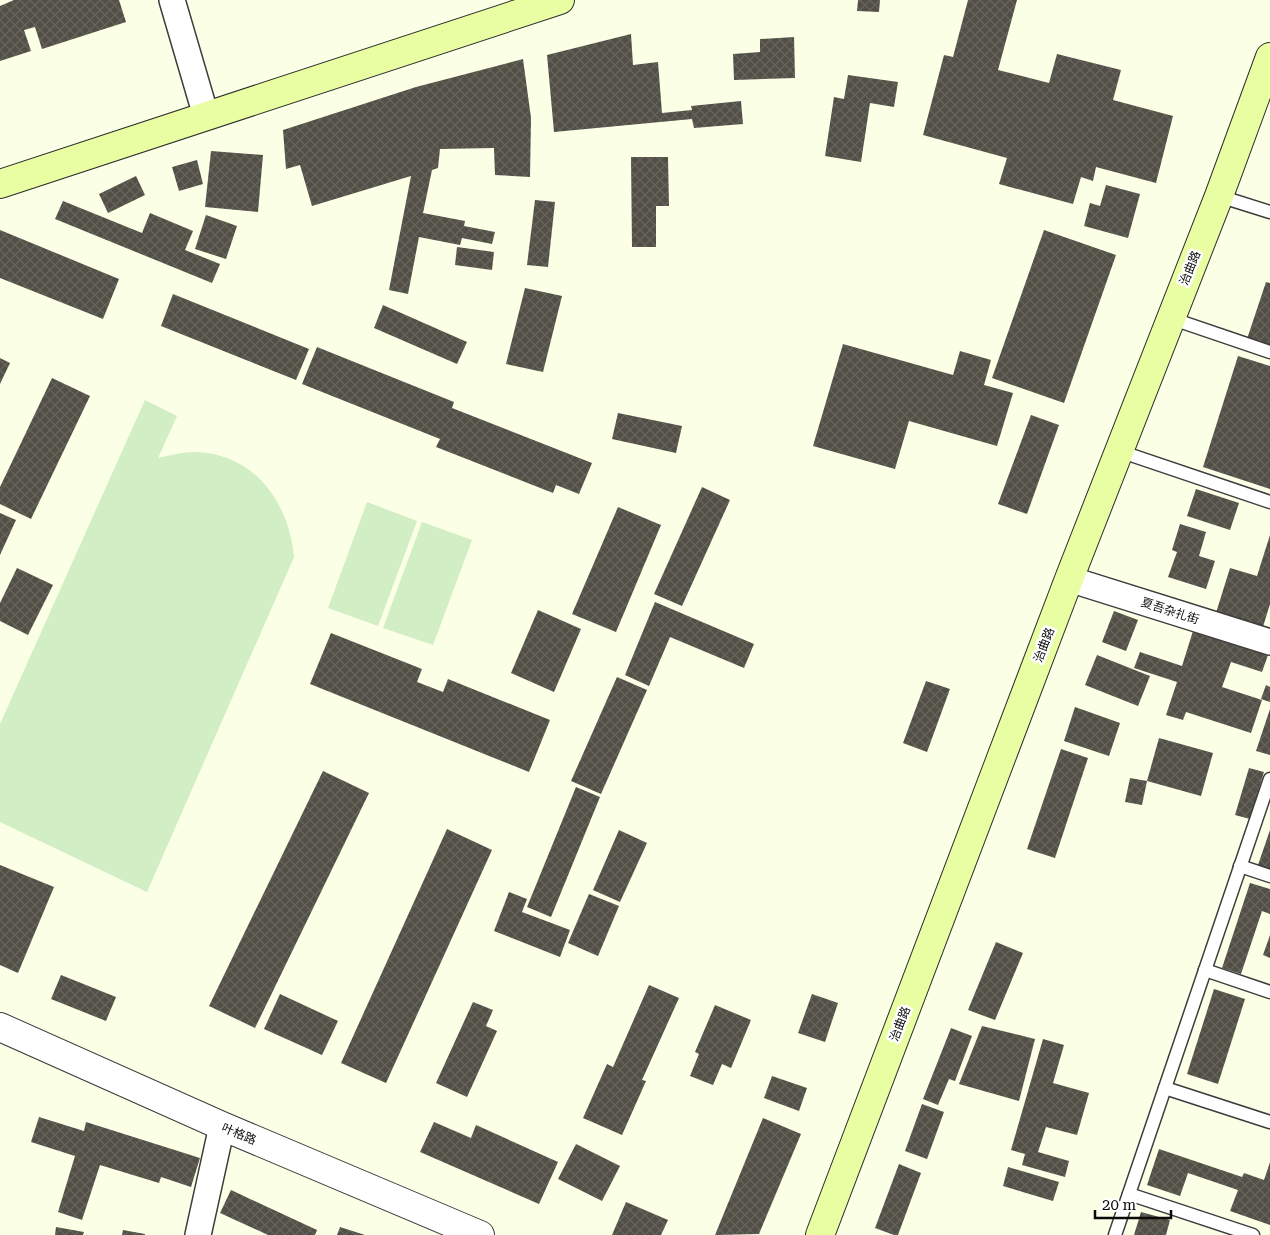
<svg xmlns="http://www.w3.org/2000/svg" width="1270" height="1235" viewBox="0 0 1270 1235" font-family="'Roboto Serif','Noto Sans SC',serif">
<defs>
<pattern id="building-cross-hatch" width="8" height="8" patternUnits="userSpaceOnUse" patternTransform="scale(1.25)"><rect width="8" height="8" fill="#524f46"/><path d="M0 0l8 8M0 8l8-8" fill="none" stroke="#66645c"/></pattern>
</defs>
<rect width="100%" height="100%" fill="#fbffe6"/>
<!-- pitch -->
<g fill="#d1eec4">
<path d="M 145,400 L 177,416 L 158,458 C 171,455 183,452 196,452 C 255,454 289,503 294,557 L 147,892 L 0,822 L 0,724 Z"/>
<path d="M 367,502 L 417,521 L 378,626 L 328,608 Z"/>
<path d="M 422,522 L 472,540 L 433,645 L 383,628 Z"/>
</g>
<!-- building -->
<g fill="url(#building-cross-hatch)">
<path d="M 14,0 L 119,0 L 126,22 L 42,49 L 35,27 L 24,30 L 31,51 L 0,61 L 0,6 Z"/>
<path d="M 858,0 L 880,0 L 879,12 L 857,11 Z"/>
<path d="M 968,0 L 1017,0 L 998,70 L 1049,83 L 1057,54 L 1121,70 L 1113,100 L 1173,116 L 1156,183 L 1096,167 L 1093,181 L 1081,177 L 1073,204 L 999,184 L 1007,158 L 923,135 L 944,55 L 953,57 Z"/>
<path d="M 631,34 L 633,65 L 658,62 L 662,113 L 692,110 L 691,106 L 741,101 L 743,124 L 694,128 L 692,119 L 554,132 L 547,55 Z"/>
<path d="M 794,37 L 795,78 L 734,80 L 733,54 L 760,52 L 760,39 Z"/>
<path d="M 523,59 L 531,118 L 530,177 L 495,175 L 494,148 L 440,149 L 438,168 L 432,170 L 423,213 L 465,221 L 464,226 L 495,232 L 492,244 L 462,238 L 460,245 L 419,237 L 408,294 L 389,290 L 411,176 L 312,206 L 300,165 L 286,169 L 283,130 L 416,87 Z"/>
<path d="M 848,75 L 898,82 L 894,107 L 870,103 L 861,162 L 825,156 L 834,97 L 844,99 Z"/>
<path d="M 211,151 L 263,155 L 258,212 L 205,207 Z"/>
<path d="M 631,157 L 668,157 L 669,206 L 656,206 L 656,247 L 632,247 Z"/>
<path d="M 197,160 L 203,184 L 179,191 L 172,167 Z"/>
<path d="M 136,176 L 145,195 L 108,213 L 99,194 Z"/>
<path d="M 1106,185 L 1140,194 L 1128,238 L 1084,226 L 1090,203 L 1100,206 Z"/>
<path d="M 535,200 L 555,202 L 548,267 L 527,265 Z"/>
<path d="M 63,201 L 142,233 L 150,213 L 193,231 L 185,250 L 220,264 L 212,283 L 55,219 Z"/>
<path d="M 206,215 L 237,226 L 226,259 L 195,249 Z"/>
<path d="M 0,230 L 119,279 L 103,319 L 0,278 Z"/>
<path d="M 1044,230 L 1116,255 L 1064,403 L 992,378 Z"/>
<path d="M 457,247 L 494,252 L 492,270 L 455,265 Z"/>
<path d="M 1266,282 L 1270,283 L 1270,347 L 1247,339 Z"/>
<path d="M 525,288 L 562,296 L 543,372 L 506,364 Z"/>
<path d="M 173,294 L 309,349 L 296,380 L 161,326 Z"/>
<path d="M 383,305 L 467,342 L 457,364 L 374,328 Z"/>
<path d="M 843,344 L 953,375 L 960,351 L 991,360 L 984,385 L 1013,393 L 997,446 L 909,421 L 895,469 L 813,446 Z"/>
<path d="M 317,347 L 454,402 L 452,408 L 592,463 L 579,494 L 556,485 L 553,493 L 436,447 L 440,439 L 302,384 Z"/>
<path d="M 1238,356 L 1270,366 L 1270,489 L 1203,467 Z"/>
<path d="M 0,358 L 10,363 L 0,384 Z"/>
<path d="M 52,378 L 90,396 L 31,519 L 0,504 L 0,487 Z"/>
<path d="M 618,413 L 682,426 L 676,453 L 612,439 Z"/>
<path d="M 1031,415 L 1059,425 L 1027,514 L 998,504 Z"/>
<path d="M 702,487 L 730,500 L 682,606 L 654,594 Z"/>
<path d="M 1196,489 L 1239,503 L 1230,530 L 1187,516 Z"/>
<path d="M 618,507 L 661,525 L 616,632 L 572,614 Z"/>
<path d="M 0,513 L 16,520 L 0,555 Z"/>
<path d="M 1180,524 L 1206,532 L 1199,556 L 1215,561 L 1206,589 L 1168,577 L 1177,552 L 1172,550 Z"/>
<path d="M 1270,535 L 1270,604 L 1262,630 L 1215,616 L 1230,568 L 1257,576 Z"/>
<path d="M 17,568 L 53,585 L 28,635 L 0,621 L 0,603 Z"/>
<path d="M 655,602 L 754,644 L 744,668 L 670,637 L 649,686 L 625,675 Z"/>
<path d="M 538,610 L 581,629 L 554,692 L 511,673 Z"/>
<path d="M 1114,611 L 1138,620 L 1126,651 L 1102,642 Z"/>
<path d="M 1193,631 L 1268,655 L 1262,672 L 1231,662 L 1222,687 L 1262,700 L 1251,733 L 1186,712 L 1183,720 L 1166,715 L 1177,682 L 1134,668 L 1140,652 L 1182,666 Z"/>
<path d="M 331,633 L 422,669 L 417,682 L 443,692 L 448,679 L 550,720 L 529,772 L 310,684 Z"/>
<path d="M 1097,655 L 1150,676 L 1138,706 L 1085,685 Z"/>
<path d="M 617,677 L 647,690 L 601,794 L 571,781 Z"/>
<path d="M 926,681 L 950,689 L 927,752 L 903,743 Z"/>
<path d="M 1266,685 L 1270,687 L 1270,702 L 1261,699 Z"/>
<path d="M 1075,707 L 1120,723 L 1109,756 L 1064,741 Z"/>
<path d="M 1270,709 L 1270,755 L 1256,751 Z"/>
<path d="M 1159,738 L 1213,753 L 1201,796 L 1147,781 Z"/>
<path d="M 1061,749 L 1088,758 L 1055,858 L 1027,849 Z"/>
<path d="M 1249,768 L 1264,772 L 1250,819 L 1235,815 Z"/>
<path d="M 323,771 L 369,793 L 255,1028 L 209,1006 Z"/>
<path d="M 1130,778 L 1147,781 L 1142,805 L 1125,802 Z"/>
<path d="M 576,787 L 600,797 L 551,917 L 527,907 Z"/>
<path d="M 447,829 L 492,850 L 386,1083 L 341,1063 Z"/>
<path d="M 619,830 L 647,843 L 620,902 L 593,890 Z"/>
<path d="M 1270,830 L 1270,869 L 1258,865 Z"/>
<path d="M 0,865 L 54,887 L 18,973 L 0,965 Z"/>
<path d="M 1250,883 L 1270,889 L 1270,914 L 1262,911 L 1241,974 L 1222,968 Z"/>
<path d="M 509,892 L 527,899 L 522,912 L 570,930 L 560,957 L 494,931 Z"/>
<path d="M 589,894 L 619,906 L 598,956 L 568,943 Z"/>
<path d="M 1270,935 L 1270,958 L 1263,955 Z"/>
<path d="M 996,942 L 1023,953 L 995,1020 L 968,1010 Z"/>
<path d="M 61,975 L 116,997 L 106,1021 L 51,999 Z"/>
<path d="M 649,985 L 679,998 L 642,1080 L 646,1081 L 622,1135 L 583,1118 L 607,1064 L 613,1067 Z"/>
<path d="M 1214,989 L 1245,999 L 1218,1084 L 1187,1074 Z"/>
<path d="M 280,994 L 338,1021 L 322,1055 L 264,1029 Z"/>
<path d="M 812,994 L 838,1003 L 825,1042 L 798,1033 Z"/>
<path d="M 473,1002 L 493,1010 L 486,1026 L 497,1031 L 467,1097 L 436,1083 Z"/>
<path d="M 715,1005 L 751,1020 L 731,1068 L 722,1064 L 713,1085 L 690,1076 L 699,1054 L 695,1052 Z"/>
<path d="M 982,1026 L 1035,1039 L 1019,1101 L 959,1084 Z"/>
<path d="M 951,1028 L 972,1036 L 955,1081 L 949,1079 L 938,1105 L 923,1099 Z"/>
<path d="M 1043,1039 L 1064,1045 L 1053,1083 L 1089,1093 L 1077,1135 L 1046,1127 L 1038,1152 L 1069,1161 L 1065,1177 L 1022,1165 L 1025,1154 L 1011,1150 Z"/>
<path d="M 772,1076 L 807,1088 L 799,1111 L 764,1098 Z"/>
<path d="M 922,1104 L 944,1112 L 927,1159 L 905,1151 Z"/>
<path d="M 39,1117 L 84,1131 L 86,1122 L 200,1158 L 191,1187 L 161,1177 L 159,1183 L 100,1165 L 82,1220 L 58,1212 L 75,1156 L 31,1142 Z"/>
<path d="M 763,1118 L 801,1134 L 759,1234 L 715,1235 Z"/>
<path d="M 434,1122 L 471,1138 L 476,1125 L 558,1162 L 539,1204 L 420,1152 Z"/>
<path d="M 576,1144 L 620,1166 L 602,1201 L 558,1179 Z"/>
<path d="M 1159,1149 L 1242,1177 L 1244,1173 L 1264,1180 L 1270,1162 L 1270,1225 L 1230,1211 L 1238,1190 L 1188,1173 L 1180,1196 L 1147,1185 Z"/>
<path d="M 899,1164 L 921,1173 L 898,1235 L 894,1235 L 875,1228 Z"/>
<path d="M 1008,1167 L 1059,1182 L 1053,1201 L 1003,1186 Z"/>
<path d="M 231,1190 L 317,1230 L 315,1235 L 268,1235 L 220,1213 Z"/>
<path d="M 626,1202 L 668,1220 L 661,1235 L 612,1235 Z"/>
<path d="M 1141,1212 L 1170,1220 L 1166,1235 L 1134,1235 Z"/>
<path d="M 56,1227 L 84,1232 L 83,1235 L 55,1235 Z"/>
<path d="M 340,1227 L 365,1235 L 337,1235 Z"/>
<path d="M 123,1230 L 145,1234 L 145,1235 L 122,1235 Z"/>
</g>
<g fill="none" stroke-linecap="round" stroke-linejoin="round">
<!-- service casing -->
<g stroke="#3d3d3d" stroke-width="15">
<g id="service">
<path d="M 1219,196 L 1270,212"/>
<path d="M 1170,318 L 1270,352"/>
<path d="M 1119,451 L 1270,502"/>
<path d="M 1240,866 L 1270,876"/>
<path d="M 1205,970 L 1270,992"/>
<path d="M 1165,1088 L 1270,1122"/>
<path d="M 1129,1194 L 1253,1235"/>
<path d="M 1115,1235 L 1270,779"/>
</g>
</g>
<!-- minor casing -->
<g stroke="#3d3d3d" stroke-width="28">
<g id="minor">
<path d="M 172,0 L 206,116"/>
<path d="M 1069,579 L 1270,642"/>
<path d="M 198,1235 L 222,1126"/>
</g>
</g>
<!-- tertiary casing -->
<g stroke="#3d3d3d" stroke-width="30">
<path id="tertiary" d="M 0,1027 L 222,1126 L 480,1235"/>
</g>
<!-- secondary casing -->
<g stroke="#2c2c2c" stroke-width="30">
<g id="secondary">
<path d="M 0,184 L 560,0"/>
<path d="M 820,1235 L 1069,579 L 1219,196 L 1270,57"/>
</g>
</g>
<!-- service -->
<use href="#service" stroke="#fff" stroke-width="12"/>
<!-- minor -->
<use href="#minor" stroke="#fff" stroke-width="25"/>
<!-- tertiary -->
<use href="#tertiary" stroke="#fff" stroke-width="28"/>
<!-- secondary -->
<use href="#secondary" stroke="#e9fea2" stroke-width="28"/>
</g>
<g text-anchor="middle" stroke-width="5" stroke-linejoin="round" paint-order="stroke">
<!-- street labels -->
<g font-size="12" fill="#0a0a0a" stroke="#fff">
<text transform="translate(1190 268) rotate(-68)" y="4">治曲路</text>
<text transform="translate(1170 611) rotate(18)" y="4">夏吾杂扎街</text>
<text transform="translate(1044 645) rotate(-69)" y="4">治曲路</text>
<text transform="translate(900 1024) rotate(-69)" y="4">治曲路</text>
<text transform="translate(239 1134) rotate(23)" y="4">叶格路</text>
</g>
</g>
<!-- scale -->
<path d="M1095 1210v8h76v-8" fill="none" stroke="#0a0a0a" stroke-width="2.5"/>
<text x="1102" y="1210" font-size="15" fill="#0a0a0a" stroke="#ffffff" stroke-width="4" paint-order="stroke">20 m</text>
</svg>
